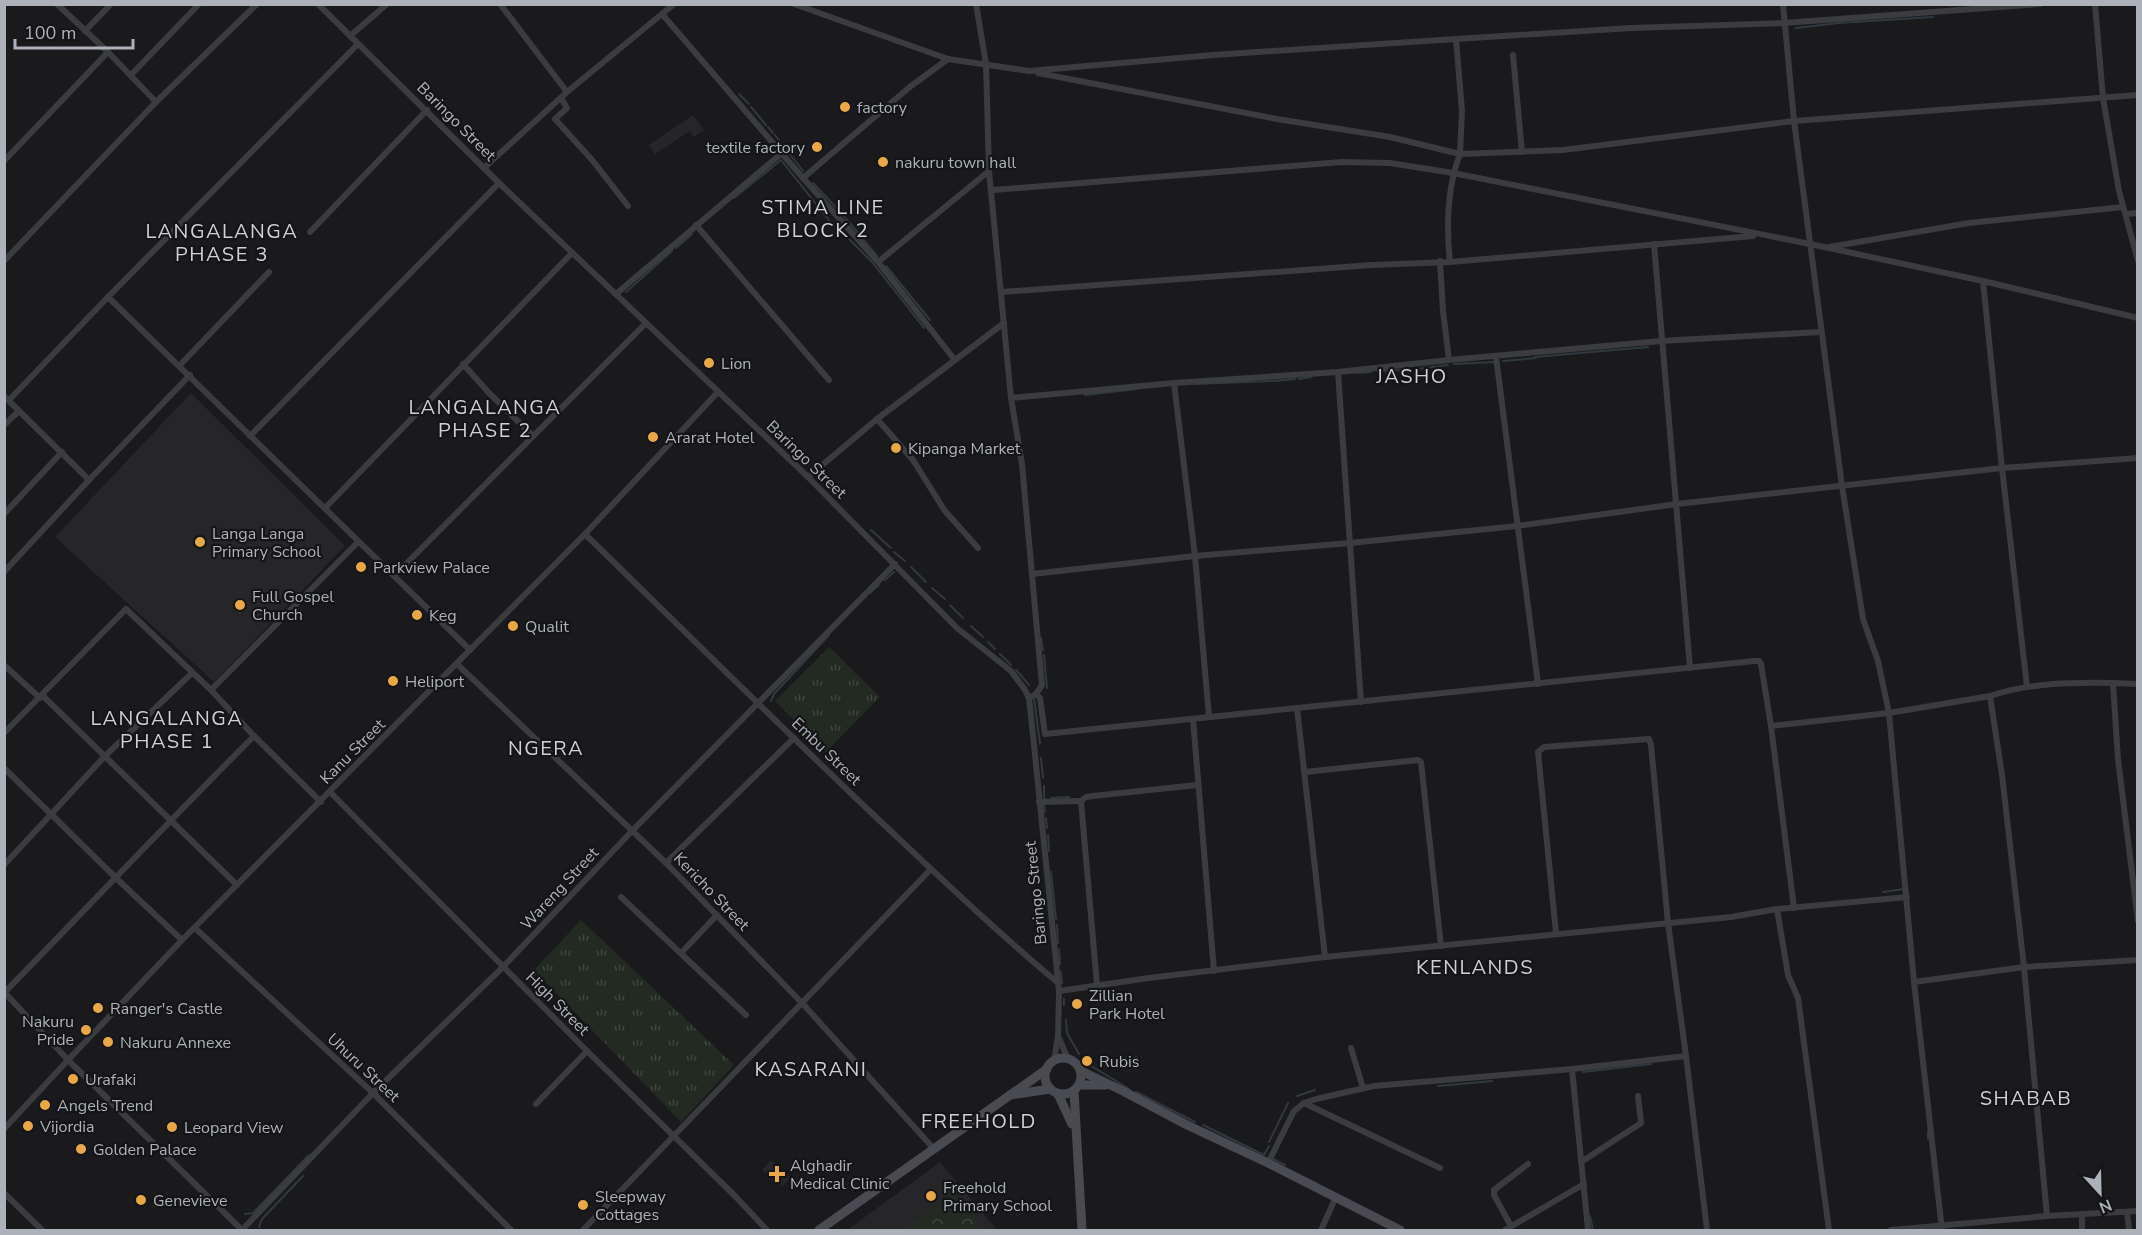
<svg xmlns="http://www.w3.org/2000/svg" width="2142" height="1235" viewBox="0 0 2142 1235" font-family="'Nunito Sans',sans-serif">
<defs>
<pattern id="grass-tufts" width="24" height="20" patternUnits="userSpaceOnUse" patternTransform="scale(1.5)"><rect width="24" height="20" fill="#222a22"/><path d="M3 7l-1-3M5 7V3M7 7l1-3M15 17l-1-3M17 17v-4M19 17l1-3" fill="none" stroke="#3f4640"/></pattern>
<pattern id="park-crowns" width="20" height="18" patternUnits="userSpaceOnUse" patternTransform="scale(1.5)"><rect width="20" height="18" fill="#222a22"/><path d="M2 6a3 3 0 1 1 6 0M12 15a3 3 0 1 1 6 0" fill="none" stroke="#3f4640"/></pattern>
</defs>
<rect width="100%" height="100%" fill="#1a1a1c"/>
<!-- built -->
<g fill="#262629">
<path d="M 693,115 L 704,130 L 694,137 L 690,131 L 655,154 L 649,145 Z"/>
<path d="M 191,393 L 345,546 L 214,682 L 55,537 Z"/>
<path d="M 771,1160 L 791,1178 L 782,1186 L 762,1170 Z"/>
<path d="M 940,1162 L 997,1230 L 847,1230 Z"/>
</g>
<!-- grass -->
<g fill="url(#grass-tufts)">
<path d="M 829,647 L 880,697 L 826,752 L 775,701 Z"/>
<path d="M 581,920 L 734,1065 L 681,1122 L 534,970 Z"/>
</g>
<!-- park -->
<path fill="url(#park-crowns)" d="M 953,1193 L 983,1230 L 903,1230 Z"/>
<g fill="none" stroke-linecap="round" stroke-linejoin="round">
<!-- stream -->
<g stroke="#30393f" stroke-width="2">
<path d="M 1796,28 L 1839,23 L 1933,17"/>
<path d="M 739,94 L 749,104"/>
<path d="M 751,107 L 766,125"/>
<path d="M 768,127 L 773,133"/>
<path d="M 775,135 L 803,171"/>
<path d="M 813,183 L 843,215 L 877,256"/>
<path d="M 734,198 L 781,160 L 840,234 L 849,239 L 872,262 L 924,328"/>
<path d="M 676,248 L 692,234"/>
<path d="M 886,266 L 930,320"/>
<path d="M 626,292 L 672,251"/>
<path d="M 1535,357 L 1648,347"/>
<path d="M 1503,361 L 1536,358"/>
<path d="M 1454,364 L 1495,362"/>
<path d="M 1417,369 L 1448,365"/>
<path d="M 1377,371 L 1412,370"/>
<path d="M 1356,373 L 1371,372"/>
<path d="M 1299,379 L 1311,377"/>
<path d="M 1273,381 L 1295,379"/>
<path d="M 1196,384 L 1271,381"/>
<path d="M 1085,395 L 1137,389"/>
<path d="M 871,530 L 891,548"/>
<path d="M 894,552 L 905,561"/>
<path d="M 911,567 L 926,582"/>
<path d="M 885,580 L 894,572"/>
<path d="M 932,588 L 945,599"/>
<path d="M 870,593 L 879,585"/>
<path d="M 950,605 L 963,618"/>
<path d="M 971,626 L 983,637"/>
<path d="M 1041,638 L 1043,650"/>
<path d="M 988,642 L 995,649"/>
<path d="M 1000,654 L 1011,665"/>
<path d="M 1044,655 L 1047,688"/>
<path d="M 1016,670 L 1029,685"/>
<path d="M 1034,698 L 1040,744"/>
<path d="M 771,701 L 774,694 L 829,635"/>
<path d="M 1041,758 L 1043,778"/>
<path d="M 1044,786 L 1044,797"/>
<path d="M 1051,798 L 1069,797"/>
<path d="M 1044,799 L 1045,799"/>
<path d="M 1044,805 L 1045,812"/>
<path d="M 1046,818 L 1047,828"/>
<path d="M 1048,835 L 1049,851"/>
<path d="M 1051,872 L 1056,919"/>
<path d="M 1883,892 L 1904,889"/>
<path d="M 1057,925 L 1058,943"/>
<path d="M 1059,949 L 1060,964"/>
<path d="M 1061,972 L 1062,983"/>
<path d="M 1064,999 L 1064,1005"/>
<path d="M 1066,1020 L 1067,1033 L 1079,1054"/>
<path d="M 1085,1062 L 1129,1089"/>
<path d="M 1583,1072 L 1651,1064"/>
<path d="M 1438,1086 L 1492,1081"/>
<path d="M 1136,1092 L 1195,1122"/>
<path d="M 1297,1096 L 1315,1090"/>
<path d="M 1203,1125 L 1264,1155 L 1269,1146"/>
<path d="M 1928,1131 L 1928,1139"/>
<path d="M 1269,1142 L 1288,1103"/>
<path d="M 1273,1159 L 1285,1165"/>
<path d="M 245,1214 L 253,1213 L 309,1155"/>
<path d="M 1590,1216 L 1593,1230"/>
<path d="M 259,1227 L 262,1219 L 303,1176"/>
</g>
<!-- street -->
<g stroke="#3b3c40" stroke-width="6">
<path d="M 57,4 L 108,52 L 156,102"/>
<path d="M 318,4 L 499,183 L 808,477 L 957,628 L 1011,671 L 1025,690 L 1029,698 L 1033,735 L 1059,991 L 1058,1036 L 1054,1061"/>
<path d="M 500,4 L 567,92"/>
<path d="M 794,4 L 948,59 L 1029,71 L 1213,55 L 1456,39 L 1631,28 L 1784,23 L 2040,4"/>
<path d="M 976,4 L 986,64 L 989,171 L 1011,398 L 1022,464 L 1042,685 L 1036,694 L 1029,698"/>
<path d="M 1783,4 L 1794,121 L 1842,486 L 1863,619 L 1878,661 L 1889,713 L 1914,982 L 1942,1230"/>
<path d="M 2095,4 L 2103,98 L 2119,191 L 2138,261"/>
<path d="M 662,14 L 803,178"/>
<path d="M 85,31 L 111,4"/>
<path d="M 350,36 L 387,4"/>
<path d="M 1513,55 L 1522,152"/>
<path d="M 1038,73 L 1277,119 L 1390,137 L 1460,154 L 1462,111 L 1456,39"/>
<path d="M 131,75 L 199,4"/>
<path d="M 561,98 L 567,108 L 555,119 L 593,161 L 628,206"/>
<path d="M 4,161 L 108,52"/>
<path d="M 485,167 L 567,92 L 674,4"/>
<path d="M 993,190 L 1342,162 L 1390,163 L 1453,173 L 1810,244 L 1983,281 L 2138,318"/>
<path d="M 2126,214 L 2138,213"/>
<path d="M 696,225 L 829,380"/>
<path d="M 310,232 L 427,110"/>
<path d="M 1654,244 L 1690,668"/>
<path d="M 1829,247 L 1969,223 L 2123,207"/>
<path d="M 4,261 L 156,102 L 257,4"/>
<path d="M 1440,261 L 1443,311 L 1449,360"/>
<path d="M 878,262 L 803,178 L 911,86 L 948,59"/>
<path d="M 1450,262 C 1446,225 1447,188 1460,154 L 1563,150 L 1794,121 L 2138,95"/>
<path d="M 1983,281 L 2002,468 L 2027,687"/>
<path d="M 1002,292 L 1372,265 L 1450,262 L 1753,236"/>
<path d="M 616,294 L 782,153"/>
<path d="M 108,297 L 470,650"/>
<path d="M 1496,357 L 1538,684"/>
<path d="M 954,359 L 878,262 L 989,171"/>
<path d="M 463,364 L 489,393 L 533,436"/>
<path d="M 180,365 L 269,272"/>
<path d="M 1338,372 L 1361,702"/>
<path d="M 1174,383 L 1195,556 L 1209,717"/>
<path d="M 4,396 L 89,480"/>
<path d="M 1011,398 L 1174,383 L 1338,372 L 1449,360 L 1661,341 L 1820,332"/>
<path d="M 9,400 L 108,297 L 358,44"/>
<path d="M 877,419 L 913,460 L 945,511 L 978,548"/>
<path d="M 4,425 L 19,411"/>
<path d="M 250,436 L 499,183"/>
<path d="M 808,477 L 877,419 L 1004,323"/>
<path d="M 325,508 L 572,253"/>
<path d="M 4,514 L 62,452"/>
<path d="M 585,534 C 677,624 769,715 862,804 C 926,864 989,925 1057,982"/>
<path d="M 4,572 L 89,480 L 190,375"/>
<path d="M 1032,574 L 1195,556 L 1350,543 L 1517,526 L 1677,504 L 2002,468 L 2138,458"/>
<path d="M 394,576 L 646,323"/>
<path d="M 457,664 L 666,863 L 803,1004 L 934,1149"/>
<path d="M 4,665 L 40,698"/>
<path d="M 2138,684 L 2113,683 L 2118,759 L 2138,921"/>
<path d="M 211,690 L 358,542"/>
<path d="M 1036,694 L 1040,698 L 1045,734 L 1754,661 L 1759,661 L 1761,664 L 1771,726"/>
<path d="M 42,695 L 237,885"/>
<path d="M 1990,696 C 2029,683 2072,682 2113,683"/>
<path d="M 1297,708 L 1325,957"/>
<path d="M 1193,719 L 1214,971"/>
<path d="M 4,733 L 126,609 L 211,690 L 254,736 L 321,802"/>
<path d="M 4,768 L 117,879 L 182,940"/>
<path d="M 1305,772 L 1418,760 L 1421,762 L 1441,946"/>
<path d="M 330,792 L 587,1051 L 735,1196 L 767,1230"/>
<path d="M 1039,802 L 1081,801"/>
<path d="M 666,863 L 794,738"/>
<path d="M 4,865 L 105,756 L 192,673"/>
<path d="M 621,897 L 746,1015"/>
<path d="M 1794,908 L 1771,726 L 1889,713 L 1990,696 L 2002,775 L 2024,967 L 2047,1216"/>
<path d="M 1777,909 L 1788,975 L 1798,998 L 1829,1230"/>
<path d="M 195,928 L 373,1093 L 511,1230"/>
<path d="M 1556,933 L 1538,752 L 1544,747 L 1649,739 L 1651,745 L 1668,923 L 1686,1056"/>
<path d="M 681,953 L 717,915"/>
<path d="M 1914,982 L 2024,967 L 2138,960"/>
<path d="M 1097,985 L 1081,801 L 1086,797 L 1093,796 L 1197,785"/>
<path d="M 1059,991 L 1149,978 L 1325,957 L 1731,917 L 1777,909 L 1907,897"/>
<path d="M 4,992 L 68,1060 L 242,1230 L 373,1093 L 503,967 L 632,831 L 895,564"/>
<path d="M 5,992 C 88,907 170,820 254,736"/>
<path d="M 1058,1036 L 1068,1059"/>
<path d="M 1351,1048 L 1363,1088"/>
<path d="M 1572,1069 L 1588,1230"/>
<path d="M 1304,1103 L 1440,1168"/>
<path d="M 536,1104 L 587,1051"/>
<path d="M 4,1129 L 68,1060 L 182,940 L 585,534 L 718,392"/>
<path d="M 1581,1162 L 1641,1123 L 1638,1096"/>
<path d="M 1268,1163 L 1294,1111 L 1304,1103 L 1316,1099 L 1374,1086 L 1572,1069 L 1686,1056 L 1707,1230"/>
<path d="M 4,1193 L 42,1230"/>
<path d="M 2127,1212 L 2129,1230"/>
<path d="M 2082,1215 L 2082,1230"/>
<path d="M 1511,1226 L 1494,1195 L 1494,1190 L 1528,1164"/>
<path d="M 583,1230 L 931,869"/>
<path d="M 1321,1230 L 1335,1199"/>
<path d="M 1505,1230 L 1584,1184"/>
<path d="M 1891,1230 L 2047,1216 L 2138,1211"/>
</g>
<!-- secondary -->
<g stroke="#494b50" stroke-width="9">
<circle cx="1063" cy="1076" r="18"/>
<path d="M 1081,1071 L 1123,1091 L 1187,1125 L 1268,1163 L 1400,1230"/>
<path d="M 1079,1085 L 1105,1085"/>
<path d="M 1074,1091 L 1082,1230"/>
<path d="M 1058,1094 L 1072,1124"/>
<path d="M 1010,1095 L 1050,1089"/>
<path d="M 819,1230 L 1047,1069"/>
</g>
</g>
<!-- markers -->
<g fill="#e8a846" stroke="#151517" stroke-width="2">
<circle cx="845" cy="107" r="6"/>
<circle cx="817" cy="147" r="6"/>
<circle cx="883" cy="162" r="6"/>
<circle cx="709" cy="363" r="6"/>
<circle cx="653" cy="437" r="6"/>
<circle cx="896" cy="448" r="6"/>
<circle cx="200" cy="542" r="6"/>
<circle cx="361" cy="567" r="6"/>
<circle cx="240" cy="605" r="6"/>
<circle cx="417" cy="615" r="6"/>
<circle cx="513" cy="626" r="6"/>
<circle cx="393" cy="681" r="6"/>
<circle cx="1077" cy="1004" r="6"/>
<circle cx="98" cy="1008" r="6"/>
<circle cx="86" cy="1030" r="6"/>
<circle cx="108" cy="1042" r="6"/>
<circle cx="1087" cy="1061" r="6"/>
<circle cx="73" cy="1079" r="6"/>
<circle cx="45" cy="1105" r="6"/>
<circle cx="28" cy="1126" r="6"/>
<circle cx="172" cy="1127" r="6"/>
<circle cx="81" cy="1149" r="6"/>
<path d="M774 1165h6v6h6v6h-6v6h-6v-6h-6v-6h6z"/>
<circle cx="931" cy="1196" r="6"/>
<circle cx="141" cy="1200" r="6"/>
<circle cx="583" cy="1205" r="6"/>
</g>
<g text-anchor="middle" stroke-width="4.5" stroke-linejoin="round" paint-order="stroke">
<!-- poi labels -->
<g font-size="16" fill="#adb2ba" stroke="#151517" text-anchor="start">
<text x="857" y="113">factory</text>
<text x="805" y="153" text-anchor="end">textile factory</text>
<text x="895" y="168">nakuru town hall</text>
<text x="721" y="369">Lion</text>
<text x="665" y="443">Ararat Hotel</text>
<text x="908" y="454">Kipanga Market</text>
<text x="212" y="539">Langa Langa<tspan x="212" dy="18">Primary School</tspan></text>
<text x="373" y="573">Parkview Palace</text>
<text x="252" y="602">Full Gospel<tspan x="252" dy="18">Church</tspan></text>
<text x="429" y="621">Keg</text>
<text x="525" y="632">Qualit</text>
<text x="405" y="687">Heliport</text>
<text x="1089" y="1001">Zillian<tspan x="1089" dy="18">Park Hotel</tspan></text>
<text x="110" y="1014">Ranger's Castle</text>
<text x="74" y="1027" text-anchor="end">Nakuru<tspan x="74" dy="18">Pride</tspan></text>
<text x="120" y="1048">Nakuru Annexe</text>
<text x="1099" y="1067">Rubis</text>
<text x="85" y="1085">Urafaki</text>
<text x="57" y="1111">Angels Trend</text>
<text x="40" y="1132">Vijordia</text>
<text x="184" y="1133">Leopard View</text>
<text x="93" y="1155">Golden Palace</text>
<text x="790" y="1171">Alghadir<tspan x="790" dy="18">Medical Clinic</tspan></text>
<text x="943" y="1193">Freehold<tspan x="943" dy="18">Primary School</tspan></text>
<text x="595" y="1202">Sleepway<tspan x="595" dy="18">Cottages</tspan></text>
<text x="153" y="1206">Genevieve</text>
</g>
<!-- street labels -->
<g font-size="16" fill="#adb2ba" stroke="#151517">
<text transform="translate(457 121) rotate(45)" y="6">Baringo Street</text>
<text transform="translate(807 459) rotate(44)" y="6">Baringo Street</text>
<text transform="translate(352 751) rotate(-45)" y="6">Kanu Street</text>
<text transform="translate(827 751) rotate(44)" y="6">Embu Street</text>
<text transform="translate(559 888) rotate(-47)" y="6">Wareng Street</text>
<text transform="translate(712 891) rotate(46)" y="6">Kericho Street</text>
<text transform="translate(1035 893) rotate(-96)" y="6">Baringo Street</text>
<text transform="translate(558 1003) rotate(45)" y="6">High Street</text>
<text transform="translate(364 1067) rotate(43)" y="6">Uhuru Street</text>
</g>
<!-- quarter labels -->
<g font-size="20" letter-spacing="1.5" fill="#ced1d7" stroke="#151517">
<text x="823" y="214">STIMA LINE<tspan x="823" dy="23">BLOCK 2</tspan></text>
<text x="222" y="238">LANGALANGA<tspan x="222" dy="23">PHASE 3</tspan></text>
<text x="1412" y="383">JASHO</text>
<text x="485" y="414">LANGALANGA<tspan x="485" dy="23">PHASE 2</tspan></text>
<text x="167" y="725">LANGALANGA<tspan x="167" dy="23">PHASE 1</tspan></text>
<text x="546" y="755">NGERA</text>
<text x="1475" y="974">KENLANDS</text>
<text x="811" y="1076">KASARANI</text>
<text x="2026" y="1105">SHABAB</text>
<text x="979" y="1128">FREEHOLD</text>
</g>
</g>
<!-- border -->
<rect width="2142" height="1235" fill="none" stroke="#adb2ba" stroke-width="12"/>
<!-- north arrow -->
<g transform="translate(2100 1193) rotate(158)" stroke="#151517" stroke-width="4.5" paint-order="stroke">
<path d="M0-4.5L10 22L0 15L-10 22Z" fill="#adb2ba"/>
<text y="-9" font-size="16" font-weight="bold" text-anchor="middle" fill="#adb2ba">N</text>
</g>
<!-- scale -->
<path d="M15 39v9h118v-9" fill="none" stroke="#adb2ba" stroke-width="3"/>
<text x="24" y="39" font-size="18" fill="#adb2ba" stroke="#151517" stroke-width="4.5" paint-order="stroke">100 m</text>
</svg>
